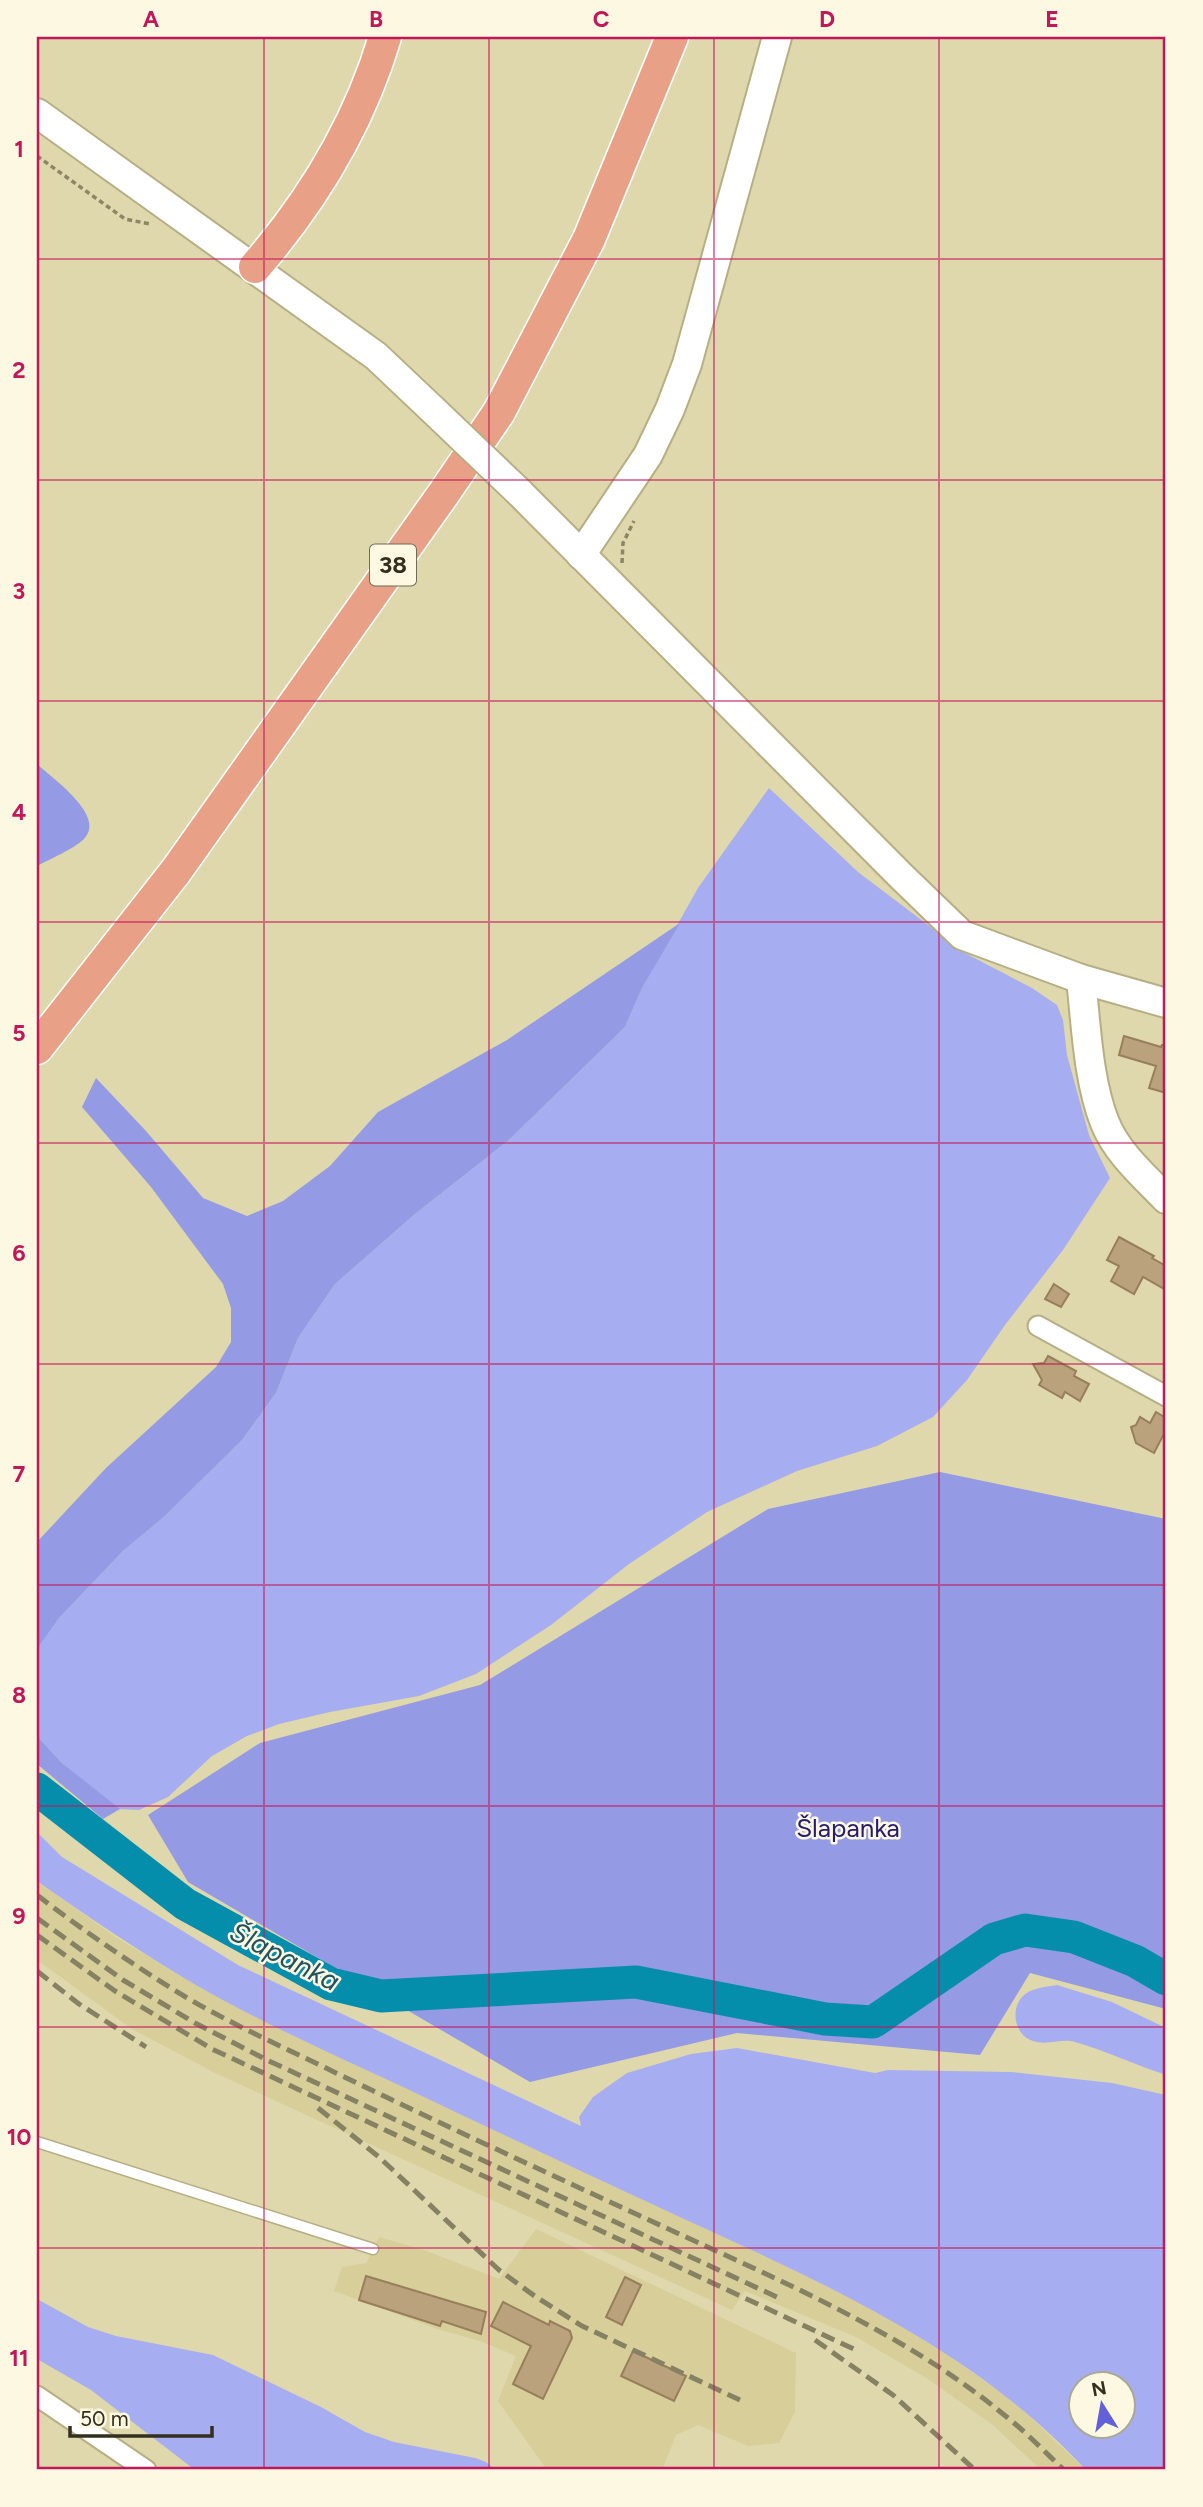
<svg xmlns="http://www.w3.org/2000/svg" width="1203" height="2507" viewBox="0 0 1203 2507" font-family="Figtree,sans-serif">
<rect width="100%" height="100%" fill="#dfd8ac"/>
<!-- built -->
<g fill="#d7ce9a">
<path d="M 37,1881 L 114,1936 L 194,1984 L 252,2015 L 775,2261 L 872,2309 L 945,2353 L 1013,2401 L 1086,2470 L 1041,2470 L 993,2425 L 928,2379 L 856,2337 L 745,2291 L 732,2310 L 215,2073 L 132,2029 L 37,1960 Z"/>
<path d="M 536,2229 L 796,2353 L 795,2412 L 779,2443 L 748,2446 L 698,2425 L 676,2435 L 662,2470 L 547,2470 L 498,2401 L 516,2356 L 480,2341 L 440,2330 L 334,2291 L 342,2267 L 366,2263 L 379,2237 L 427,2251 L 499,2279 Z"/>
</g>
<!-- green -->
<g fill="#a7adf1" fill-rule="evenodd">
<path d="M 769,788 L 858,872 L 965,953 L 1032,988 L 1057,1005 L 1063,1020 L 1067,1055 L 1089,1135 L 1110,1178 L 1063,1250 L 1005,1325 L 967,1380 L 933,1417 L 877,1446 L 797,1471 L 707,1512 L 629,1564 L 551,1625 L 476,1674 L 419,1696 L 330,1712 L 279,1724 L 247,1736 L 212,1756 L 168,1797 L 139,1810 L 117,1809 L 62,1763 L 37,1736 L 37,1649 L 60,1617 L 123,1551 L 165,1516 L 242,1440 L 276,1393 L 298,1338 L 335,1284 L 415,1214 L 509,1140 L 625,1027 L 642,988 L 698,888 Z"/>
<path d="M 37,1832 L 62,1857 L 238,1965 L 581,2126 L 579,2117 L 593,2097 L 627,2073 L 691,2054 L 737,2048 L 875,2073 L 888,2070 L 1011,2072 L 1112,2083 L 1166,2095 L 1166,2470 L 1086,2470 C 969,2343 807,2276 654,2205 C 569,2166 485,2126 401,2086 C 332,2054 260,2022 194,1984 C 140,1952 88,1917 37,1881 ZM 1122,2384 L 1122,2426 L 1080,2426 L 1080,2384 Z"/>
<path d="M 1057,1985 L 1112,2002 L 1166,2028 L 1166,2075 C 1136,2065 1106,2051 1075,2042 C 1062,2038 1046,2046 1033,2041 C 1015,2036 1010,2010 1022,1997 C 1030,1988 1045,1987 1057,1985 Z"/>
<path d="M 37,2299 L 88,2327 L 116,2336 L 213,2355 L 321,2407 L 365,2432 L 394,2442 L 475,2458 L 486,2462 L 495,2470 L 195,2470 L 91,2390 L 37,2359 Z"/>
</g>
<!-- forest -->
<g fill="#949ae4">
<path d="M 37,764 C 52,778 107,816 84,839 C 74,849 50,859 37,866 Z"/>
<path d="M 680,923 L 642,988 L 625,1027 L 509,1140 L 415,1214 L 335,1284 L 298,1338 L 276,1393 L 242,1440 L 165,1516 L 123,1551 L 60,1617 L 37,1649 L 37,1542 L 106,1468 L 216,1367 L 231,1342 L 231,1308 L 223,1284 L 151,1187 L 82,1107 L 96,1078 L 146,1131 L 203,1198 L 247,1216 L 283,1201 L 330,1166 L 378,1112 L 507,1040 Z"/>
<path d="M 940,1472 L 1166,1519 L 1166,2009 L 1030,1973 L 980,2055 L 737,2033 L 530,2082 L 188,1882 L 148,1815 L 260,1743 L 480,1685 L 768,1509 Z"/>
<path d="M 37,1736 L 62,1763 L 120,1809 L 103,1819 L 37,1764 Z"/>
</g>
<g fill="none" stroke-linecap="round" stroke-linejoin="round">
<!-- river -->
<path stroke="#058eab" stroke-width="33" d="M 37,1789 L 185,1904 L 331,1984 L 381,1996 L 636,1982 L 825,2019 L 873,2022 L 994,1939 L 1025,1930 L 1074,1937 L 1135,1961 L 1166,1979"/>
</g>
<!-- building -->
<g fill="#b9a27c" stroke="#967f5a" stroke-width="2">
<path d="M 1124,1036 L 1161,1047 L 1162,1045 L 1166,1045 L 1166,1093 L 1149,1088 L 1156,1066 L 1119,1055 Z"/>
<path d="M 1119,1237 L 1154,1256 L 1152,1258 L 1166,1266 L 1166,1290 L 1143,1277 L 1134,1294 L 1111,1281 L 1119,1266 L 1107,1260 Z"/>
<path d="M 1054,1284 L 1069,1294 L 1061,1307 L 1045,1299 Z"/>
<path d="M 1048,1356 L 1076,1371 L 1074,1376 L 1089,1384 L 1080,1401 L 1065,1392 L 1062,1398 L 1039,1385 L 1042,1380 L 1033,1364 L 1044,1363 Z"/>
<path d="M 1156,1412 L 1166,1418 L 1166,1430 L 1154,1453 L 1136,1443 L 1131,1427 L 1136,1425 L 1140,1417 L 1150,1423 Z"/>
<path d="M 366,2276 L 486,2312 L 481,2334 L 442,2321 L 440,2326 L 359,2300 Z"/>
<path d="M 625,2277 L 641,2285 L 622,2325 L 606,2317 Z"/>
<path d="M 503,2302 L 549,2325 L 550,2321 L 570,2331 L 572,2338 L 543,2399 L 513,2384 L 531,2346 L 491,2326 Z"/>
<path d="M 633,2351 L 686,2376 L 674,2401 L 621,2376 Z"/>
</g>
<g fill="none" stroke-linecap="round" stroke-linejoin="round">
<!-- lane casing -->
<g stroke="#b6af84" stroke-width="13">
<path id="lane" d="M 37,2142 L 373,2249"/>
</g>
<!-- street casing -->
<g stroke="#b6af84" stroke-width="23">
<g id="street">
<path d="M 1038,1326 L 1166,1396"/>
<path d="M 37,2396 L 146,2470"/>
</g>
</g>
<!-- secondary casing -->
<g stroke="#b6af84" stroke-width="32">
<g id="secondary">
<path d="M 37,113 L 376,356 L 432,409"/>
<path d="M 519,492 L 901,876 L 962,935 L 1081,979 L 1166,1003"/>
<path d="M 581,555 L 648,455 L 670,409 L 687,364 L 777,37"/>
<path d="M 1081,979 C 1086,1024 1088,1081 1105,1123 C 1117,1153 1144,1176 1166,1199"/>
</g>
</g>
<!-- primary casing -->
<g stroke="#fff" stroke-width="35">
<g id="primary">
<path d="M 255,267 C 314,199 359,124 385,37"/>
<path d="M 37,1048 L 176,871 L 444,493 L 499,412 L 589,239 L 672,37"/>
</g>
</g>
<!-- path -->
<g stroke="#8b8667" stroke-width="3.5" stroke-dasharray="5 3.5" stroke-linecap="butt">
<path d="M 37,156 L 125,219 L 150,224"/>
<path d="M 622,563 L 623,543 L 634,521"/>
</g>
<!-- lane -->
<use href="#lane" stroke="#fff" stroke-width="10"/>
<!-- street -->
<use href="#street" stroke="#fff" stroke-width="19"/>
<!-- secondary -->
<use href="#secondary" stroke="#fff" stroke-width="28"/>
<!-- primary -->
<use href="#primary" stroke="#e8a186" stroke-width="32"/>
<!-- rail -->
<g stroke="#868163" stroke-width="5" stroke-dasharray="14 7" stroke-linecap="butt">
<path d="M 37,1895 C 84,1931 133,1965 184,1996 C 231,2024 283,2047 332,2071 C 437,2122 543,2171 649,2220 C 767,2275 903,2331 1003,2414 C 1025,2431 1044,2451 1064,2470"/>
<path d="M 37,1918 L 123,1980 L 195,2023 L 267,2060 L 779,2298"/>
<path d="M 37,1935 L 115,1991 L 212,2049 L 858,2351"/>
<path d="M 37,1971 L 79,2004 L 146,2047"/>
<path d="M 318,2108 L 379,2157 L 499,2270 L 536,2297 L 582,2326 L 740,2400"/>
<path d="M 815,2340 L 893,2395 L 975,2470"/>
</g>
<!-- secondary-bridge casing -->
<g stroke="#b6af84" stroke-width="32" stroke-linecap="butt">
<path id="secondary-bridge" d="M 432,409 L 519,492"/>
</g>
<!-- secondary-bridge -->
<use href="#secondary-bridge" stroke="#fff" stroke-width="28"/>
</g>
<!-- grid -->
<path fill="none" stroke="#c2185b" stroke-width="2" stroke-opacity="0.55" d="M 264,37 L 264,2470M 489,37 L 489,2470M 714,37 L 714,2470M 939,37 L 939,2470M 37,259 L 1166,259M 37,480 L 1166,480M 37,701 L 1166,701M 37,922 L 1166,922M 37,1143 L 1166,1143M 37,1364 L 1166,1364M 37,1585 L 1166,1585M 37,1806 L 1166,1806M 37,2027 L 1166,2027M 37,2248 L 1166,2248"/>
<g text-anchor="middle" stroke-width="5" stroke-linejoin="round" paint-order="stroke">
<!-- shield labels -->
<rect fill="#fcf8e2" stroke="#6f6b59" stroke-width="2" x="370" y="544.5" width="46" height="41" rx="5"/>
<g font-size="24" font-weight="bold" fill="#322f1e">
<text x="393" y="573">38</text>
</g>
<!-- park labels -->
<g font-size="26" fill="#261b70" stroke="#fcf8e2">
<text x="848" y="1837">Šlapanka</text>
</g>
<!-- water labels -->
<g font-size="28" font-style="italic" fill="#23515f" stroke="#fcf8e2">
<text transform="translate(285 1956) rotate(27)" y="10">Šlapanka</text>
</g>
</g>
<!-- border -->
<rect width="1203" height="2507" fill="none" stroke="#fcf8e2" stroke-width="77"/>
<!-- north arrow -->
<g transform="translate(1102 2405) rotate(349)"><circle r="33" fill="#fcf8e2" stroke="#aba894" stroke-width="2"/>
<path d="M0-5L12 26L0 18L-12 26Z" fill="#6361d9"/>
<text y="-10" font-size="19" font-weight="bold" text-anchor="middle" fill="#322f1e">N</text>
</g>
<!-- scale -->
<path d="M70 2426v10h142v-10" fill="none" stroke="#322f1e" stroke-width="3.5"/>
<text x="80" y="2426" font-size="21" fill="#322f1e" stroke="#fcf8e2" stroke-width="5" paint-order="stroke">50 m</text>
<rect x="38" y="38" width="1126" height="2430" fill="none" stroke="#c2185b" stroke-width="2.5"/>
<g font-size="23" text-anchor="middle" font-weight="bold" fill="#c2185b">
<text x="151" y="27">A</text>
<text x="376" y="27">B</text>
<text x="601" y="27">C</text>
<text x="827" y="27">D</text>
<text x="1052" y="27">E</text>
<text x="19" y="157">1</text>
<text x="19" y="378">2</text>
<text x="19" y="599">3</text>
<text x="19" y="820">4</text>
<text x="19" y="1041">5</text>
<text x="19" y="1261">6</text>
<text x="19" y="1482">7</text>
<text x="19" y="1703">8</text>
<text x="19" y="1924">9</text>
<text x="19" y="2145">10</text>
<text x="19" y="2366">11</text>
</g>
</svg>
